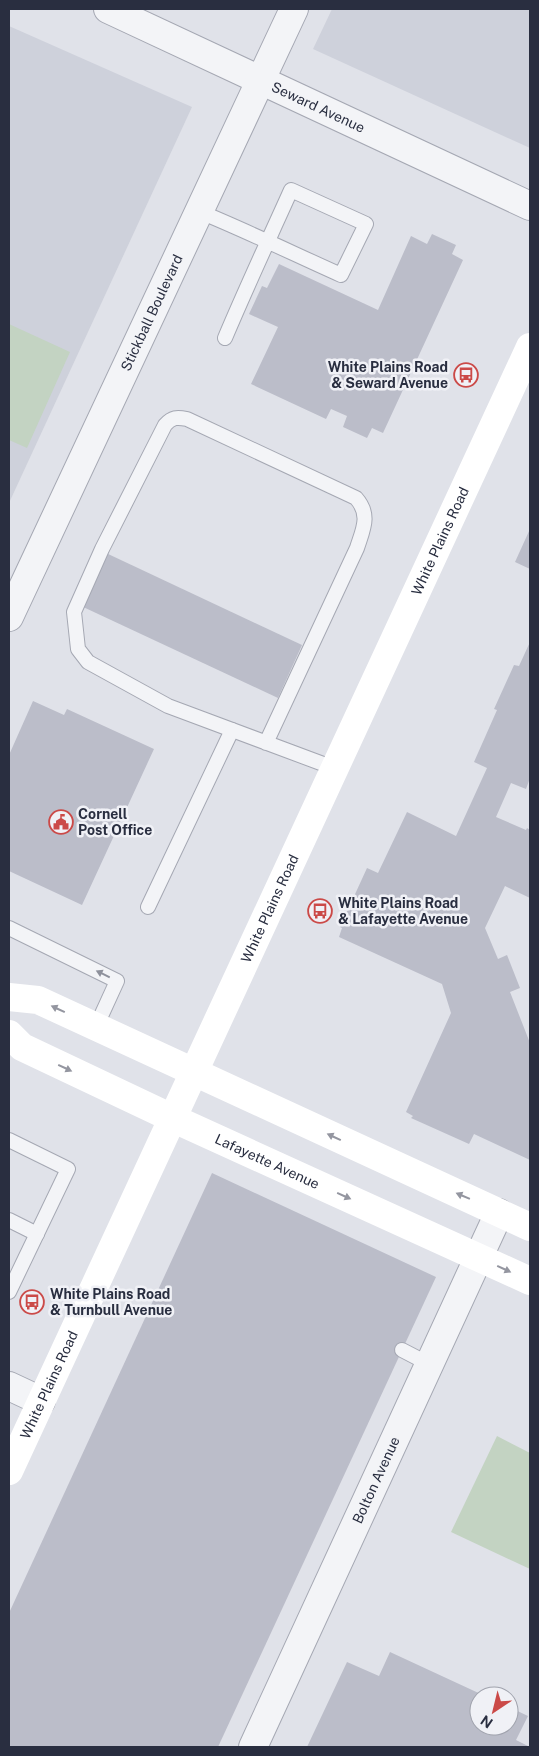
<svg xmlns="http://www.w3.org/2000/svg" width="539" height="1756" viewBox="0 0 539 1756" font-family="'Public Sans',sans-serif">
<rect width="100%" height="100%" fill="#e0e2e9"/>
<!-- built -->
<g fill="#ced1db">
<path d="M 332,9 L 530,9 L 530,148 L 313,49 Z"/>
<path d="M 9,26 L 192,107 L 9,503 Z"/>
</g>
<!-- green -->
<g fill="#c3d3c2">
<path d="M 9,324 L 70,352 L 27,448 L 9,440 Z"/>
<path d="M 497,1436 L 530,1453 L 530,1569 L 451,1532 Z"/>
</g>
<!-- building -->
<g fill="#bbbdc9">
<path d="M 432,234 L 456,245 L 452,254 L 463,260 L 383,433 L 372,428 L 367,438 L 343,427 L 347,416 L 331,409 L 326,419 L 251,384 L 278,327 L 249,314 L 262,286 L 267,288 L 279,264 L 378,310 L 411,236 L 427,244 Z"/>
<path d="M 530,529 L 530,569 L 515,562 Z"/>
<path d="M 106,553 L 302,645 L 278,698 L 81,606 Z"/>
<path d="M 530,642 L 530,778 L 526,789 L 511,783 L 496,817 L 526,830 L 527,828 L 530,830 L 530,898 L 505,886 L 485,928 L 498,959 L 507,955 L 520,988 L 510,992 L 530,1043 L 530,1160 L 474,1134 L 469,1144 L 411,1118 L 413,1116 L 406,1112 L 451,1013 L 442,984 L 339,937 L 342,928 L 340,927 L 367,868 L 378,873 L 407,812 L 456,836 L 487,768 L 474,762 L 497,710 L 494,709 L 514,665 L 519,666 Z"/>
<path d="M 33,701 L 64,715 L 67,709 L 154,749 L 82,905 L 9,871 L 9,755 Z"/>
<path d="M 212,1173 L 436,1277 L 218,1747 L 9,1747 L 9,1613 Z"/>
<path d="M 390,1652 L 485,1696 L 479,1696 L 479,1726 L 509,1726 L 509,1707 L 528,1716 L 516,1740 L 530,1747 L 307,1747 L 347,1662 L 379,1676 Z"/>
</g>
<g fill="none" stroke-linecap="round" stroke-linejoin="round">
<!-- lane casing -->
<g stroke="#a5a8b3" stroke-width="16">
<g id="lane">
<path d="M 198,211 C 247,231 294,254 341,275 L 366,224 L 291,190 C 269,239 246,288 225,338"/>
<path d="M 266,743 L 357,548 C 363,529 371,515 356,498 L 187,419 C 177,417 172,417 165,425 L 102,549 L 74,612 L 78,649 L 88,662 L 168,706 L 334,768"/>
<path d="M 148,907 L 232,730"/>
<path d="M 9,928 L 117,981 L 96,1027"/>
<path d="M 9,1140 L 68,1169 L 9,1292"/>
<path d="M 9,1220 L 37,1234"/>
<path d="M 402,1350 L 429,1364"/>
</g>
</g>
<!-- street casing -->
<g stroke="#a5a8b3" stroke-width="30">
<g id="street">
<path id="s1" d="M 108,9 L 530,206"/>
<path id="s2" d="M 9,617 L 294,9"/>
<path d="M 9,1386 L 41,1401"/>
<path id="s3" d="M 253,1747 L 499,1213"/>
</g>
</g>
<!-- lane -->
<use href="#lane" stroke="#f3f4f7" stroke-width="14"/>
<!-- street -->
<use href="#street" stroke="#f3f4f7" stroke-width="28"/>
<!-- secondary -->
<g stroke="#fff" stroke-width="28">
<path d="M 9,997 L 38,1000 L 530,1227"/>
<path id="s4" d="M 9,1034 L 22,1047 L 172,1118 L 530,1281"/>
<path id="s5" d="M 9,1471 L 530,347"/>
</g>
</g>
<!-- one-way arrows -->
<defs><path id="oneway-solid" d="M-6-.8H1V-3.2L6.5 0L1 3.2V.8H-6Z" transform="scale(1.25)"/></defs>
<use fill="#8e919c" href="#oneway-solid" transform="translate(103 974) rotate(-154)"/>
<g fill="#9496a0">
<use href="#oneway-solid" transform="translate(58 1009) rotate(-155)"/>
<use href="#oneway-solid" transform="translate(65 1068) rotate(25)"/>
<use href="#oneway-solid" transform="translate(334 1137) rotate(-155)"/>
<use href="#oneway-solid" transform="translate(344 1196) rotate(24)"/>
<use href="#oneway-solid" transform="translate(463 1196) rotate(-157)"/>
<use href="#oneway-solid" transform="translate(504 1269) rotate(25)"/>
</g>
<!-- icons -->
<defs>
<g id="bus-ring" transform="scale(1.25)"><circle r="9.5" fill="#f0f1f6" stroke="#cb4a48" stroke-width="1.5"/><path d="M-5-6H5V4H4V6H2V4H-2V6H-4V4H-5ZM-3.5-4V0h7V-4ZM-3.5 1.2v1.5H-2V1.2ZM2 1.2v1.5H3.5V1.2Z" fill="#cb4a48"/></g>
<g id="civic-ring" transform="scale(1.25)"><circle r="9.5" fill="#f0f1f6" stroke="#cb4a48" stroke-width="1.5"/><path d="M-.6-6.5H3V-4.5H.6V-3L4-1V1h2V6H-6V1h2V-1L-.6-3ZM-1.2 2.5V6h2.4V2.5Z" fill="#cb4a48"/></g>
</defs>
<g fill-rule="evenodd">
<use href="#bus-ring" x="466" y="375"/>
<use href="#civic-ring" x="61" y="822"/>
<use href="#bus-ring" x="320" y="911"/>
<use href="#bus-ring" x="32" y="1302"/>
</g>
<g text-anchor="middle" stroke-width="5" stroke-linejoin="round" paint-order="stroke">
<!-- street labels -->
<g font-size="14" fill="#292e40" stroke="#f0f1f6">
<text dy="5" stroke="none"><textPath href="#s1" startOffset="232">Seward Avenue</textPath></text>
<text dy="5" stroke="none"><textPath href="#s2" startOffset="336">Stickball Boulevard</textPath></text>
<text dy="5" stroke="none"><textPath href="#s5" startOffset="1025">White Plains Road</textPath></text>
<text dy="5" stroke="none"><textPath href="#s5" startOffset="620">White Plains Road</textPath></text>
<text dy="5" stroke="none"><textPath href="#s4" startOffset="289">Lafayette Avenue</textPath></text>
<text dy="5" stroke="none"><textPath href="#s5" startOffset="95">White Plains Road</textPath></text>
<text dy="5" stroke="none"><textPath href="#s3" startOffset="294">Bolton Avenue</textPath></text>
</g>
<!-- poi labels -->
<g font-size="14" font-weight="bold" fill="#292e40" stroke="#f0f1f6" text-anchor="start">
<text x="448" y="372" text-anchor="end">White Plains Road<tspan x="448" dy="16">&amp; Seward Avenue</tspan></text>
<text x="78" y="819">Cornell<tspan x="78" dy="16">Post Office</tspan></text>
<text x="338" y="908">White Plains Road<tspan x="338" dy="16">&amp; Lafayette Avenue</tspan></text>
<text x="50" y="1299">White Plains Road<tspan x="50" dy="16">&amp; Turnbull Avenue</tspan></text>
</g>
</g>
<!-- border -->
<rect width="539" height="1756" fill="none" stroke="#292e40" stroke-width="20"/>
<!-- north arrow -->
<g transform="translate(494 1711) rotate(215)"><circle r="24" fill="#f0f1f6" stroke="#a0a3ad"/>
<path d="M0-4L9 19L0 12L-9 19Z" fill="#cb4a48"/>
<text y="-8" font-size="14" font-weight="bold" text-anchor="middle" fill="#292e40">N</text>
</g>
</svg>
